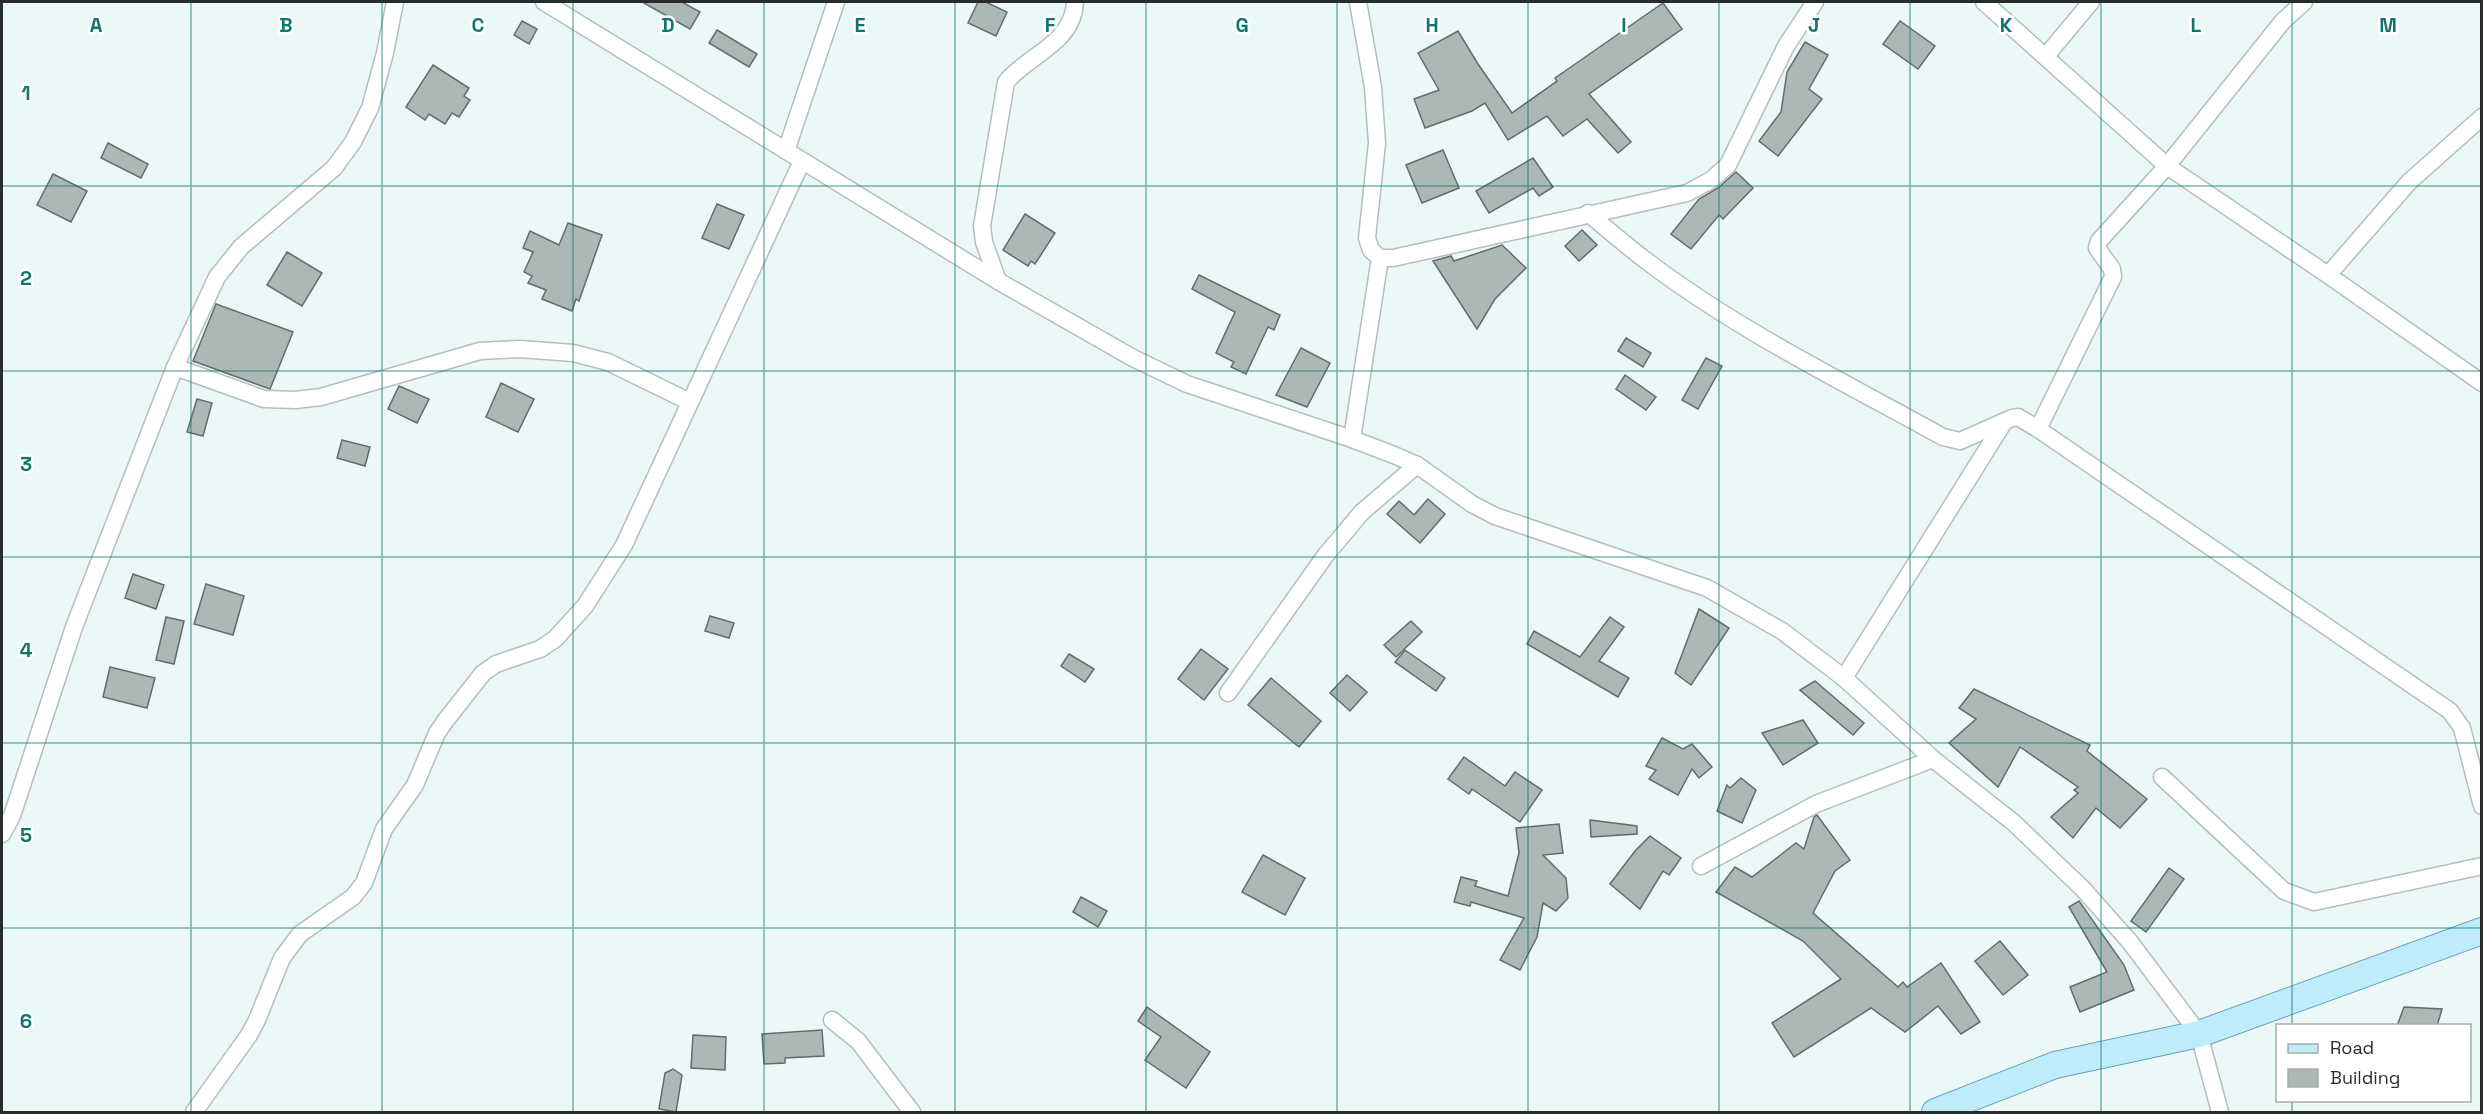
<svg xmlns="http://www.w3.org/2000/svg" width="2483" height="1114" viewBox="0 0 2483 1114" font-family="'Space Grotesk',sans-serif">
<rect width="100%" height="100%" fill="#ebf8f8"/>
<!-- building -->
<g fill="#acb8b6" stroke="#626d6b" stroke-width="1.5">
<path d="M 642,2 L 682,2 L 700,12 L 690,29 Z"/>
<path d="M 978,2 L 986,2 L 1007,12 L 996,36 L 968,23 Z"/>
<path d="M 1663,3 L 1682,29 L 1589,94 L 1631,142 L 1618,153 L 1587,119 L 1563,136 L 1547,116 L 1508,140 L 1485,103 L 1472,111 L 1425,128 L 1414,99 L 1439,90 L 1418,53 L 1458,31 L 1478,64 L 1512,113 L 1557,81 L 1555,78 L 1568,69 Z"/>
<path d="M 522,21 L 537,29 L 529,44 L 514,35 Z"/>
<path d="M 1900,21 L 1935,46 L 1918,69 L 1883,44 Z"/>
<path d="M 717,30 L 757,54 L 749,67 L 709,43 Z"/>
<path d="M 1805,42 L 1828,55 L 1809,89 L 1822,99 L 1778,156 L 1759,141 L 1781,112 L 1787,72 Z"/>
<path d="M 433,65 L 469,88 L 464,96 L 470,100 L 459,117 L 452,113 L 445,124 L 429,114 L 425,120 L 406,107 Z"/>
<path d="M 108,143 L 148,164 L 141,178 L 101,158 Z"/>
<path d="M 1443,150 L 1459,188 L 1422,203 L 1406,165 Z"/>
<path d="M 1533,158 L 1553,187 L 1539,196 L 1533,188 L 1489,213 L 1476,191 Z"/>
<path d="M 1736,172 L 1753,188 L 1723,219 L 1719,215 L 1691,249 L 1671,234 L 1699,199 L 1718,188 Z"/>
<path d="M 53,174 L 87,191 L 71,222 L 37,205 Z"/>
<path d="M 717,204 L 744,215 L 729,249 L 702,238 Z"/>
<path d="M 1025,214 L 1055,233 L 1035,264 L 1031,261 L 1028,266 L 1003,250 Z"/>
<path d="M 568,223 L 602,235 L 579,301 L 576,299 L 572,311 L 542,299 L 546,290 L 528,283 L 532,276 L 524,272 L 533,252 L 523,248 L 530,231 L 559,245 Z"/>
<path d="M 1582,230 L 1597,245 L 1579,261 L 1565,246 Z"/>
<path d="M 1502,245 L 1526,268 L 1495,299 L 1477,329 L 1433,261 L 1451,256 L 1454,261 Z"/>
<path d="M 287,252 L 322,273 L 302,306 L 267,285 Z"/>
<path d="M 1199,275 L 1280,315 L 1274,330 L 1268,327 L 1246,374 L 1231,367 L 1234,362 L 1216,353 L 1235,312 L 1192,289 Z"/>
<path d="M 216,304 L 293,332 L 270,389 L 193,361 Z"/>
<path d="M 1626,338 L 1651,353 L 1643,367 L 1618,351 Z"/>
<path d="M 1301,348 L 1330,363 L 1307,407 L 1276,395 Z"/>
<path d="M 1706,358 L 1722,366 L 1698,409 L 1682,400 Z"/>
<path d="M 1625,375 L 1656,397 L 1646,410 L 1616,389 Z"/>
<path d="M 501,383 L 534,399 L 518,432 L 486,417 Z"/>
<path d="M 399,386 L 429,399 L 417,423 L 388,409 Z"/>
<path d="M 197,399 L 212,403 L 203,436 L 187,432 Z"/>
<path d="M 342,440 L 370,447 L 365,466 L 337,458 Z"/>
<path d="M 1428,499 L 1445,514 L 1420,543 L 1387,514 L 1399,501 L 1414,515 Z"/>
<path d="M 133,574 L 164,585 L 156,609 L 125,598 Z"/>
<path d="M 206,584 L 244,596 L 233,635 L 194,624 Z"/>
<path d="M 1699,609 L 1729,628 L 1691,685 L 1675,673 Z"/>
<path d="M 710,616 L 734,623 L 729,638 L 705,631 Z"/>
<path d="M 166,617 L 184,621 L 174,664 L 156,660 Z"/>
<path d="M 1610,617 L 1624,627 L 1599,661 L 1629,678 L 1618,697 L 1527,644 L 1534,631 L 1580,657 Z"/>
<path d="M 1411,621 L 1422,632 L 1396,657 L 1384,645 Z"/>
<path d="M 1201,649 L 1228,669 L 1204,700 L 1178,679 Z"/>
<path d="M 1405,650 L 1445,678 L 1436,691 L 1395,662 Z"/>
<path d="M 1069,654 L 1094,669 L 1085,682 L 1061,666 Z"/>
<path d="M 110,667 L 155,678 L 147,708 L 103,697 Z"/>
<path d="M 1347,675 L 1367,692 L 1350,711 L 1330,693 Z"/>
<path d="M 1271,678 L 1321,721 L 1299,747 L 1248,705 Z"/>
<path d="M 1815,681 L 1864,723 L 1853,735 L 1800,690 Z"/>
<path d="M 1974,689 L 2090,745 L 2087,751 L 2147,799 L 2120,828 L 2096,808 L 2073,838 L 2051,817 L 2078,793 L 2074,790 L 2078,787 L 2020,747 L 1998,787 L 1949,743 L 1976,719 L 1959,708 Z"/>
<path d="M 1803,720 L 1818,743 L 1783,765 L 1762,733 Z"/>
<path d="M 1662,738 L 1683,749 L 1692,744 L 1712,767 L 1699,778 L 1692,769 L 1678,795 L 1649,779 L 1656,770 L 1646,766 Z"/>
<path d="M 1464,757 L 1505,786 L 1515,772 L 1542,790 L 1520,822 L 1472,789 L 1469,794 L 1448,779 Z"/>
<path d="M 1741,778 L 1756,790 L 1742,823 L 1717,811 L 1727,785 L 1730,788 Z"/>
<path d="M 1817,815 L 1850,860 L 1835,871 L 1813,913 L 1898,987 L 1903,982 L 1907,987 L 1941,963 L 1980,1022 L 1961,1034 L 1938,1006 L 1905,1032 L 1871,1008 L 1794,1057 L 1772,1023 L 1841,979 L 1803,941 L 1716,892 L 1735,867 L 1752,877 L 1796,843 L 1804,849 L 1814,817 Z"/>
<path d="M 1590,820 L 1637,826 L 1637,834 L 1591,837 Z"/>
<path d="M 1559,824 L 1563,853 L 1543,855 L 1566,878 L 1568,898 L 1556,911 L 1543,903 L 1537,937 L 1520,970 L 1500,960 L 1524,918 L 1471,902 L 1470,906 L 1454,902 L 1461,877 L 1477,881 L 1475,886 L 1508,896 L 1519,853 L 1516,828 Z"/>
<path d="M 1650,836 L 1681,858 L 1669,875 L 1663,871 L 1640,909 L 1610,884 L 1635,851 Z"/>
<path d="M 1263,855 L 1305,878 L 1285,915 L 1242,892 Z"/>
<path d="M 2169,868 L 2184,879 L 2146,932 L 2131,921 Z"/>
<path d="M 1081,897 L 1107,911 L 1098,927 L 1073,912 Z"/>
<path d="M 2079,901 L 2124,965 L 2134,990 L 2080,1012 L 2070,987 L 2107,972 L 2069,907 Z"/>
<path d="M 2000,941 L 2028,975 L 2003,995 L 1975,961 Z"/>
<path d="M 1147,1007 L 1210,1052 L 1186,1088 L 1145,1060 L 1161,1037 L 1138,1021 Z"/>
<path d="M 2404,1007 L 2442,1009 L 2437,1026 L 2397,1026 Z"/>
<path d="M 822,1030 L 824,1056 L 785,1058 L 785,1063 L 764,1064 L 762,1034 Z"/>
<path d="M 693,1035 L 726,1037 L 725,1070 L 691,1068 Z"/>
<path d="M 673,1069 L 682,1075 L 676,1112 L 659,1109 L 665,1073 Z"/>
</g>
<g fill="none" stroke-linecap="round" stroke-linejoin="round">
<!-- street casing -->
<g stroke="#b2bfbf" stroke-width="19">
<g id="street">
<path d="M 544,2 L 998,281 L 1133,358 L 1187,384 L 1352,439 L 1394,455 L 1417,465 L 1472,504 L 1495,516 L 1707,588 L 1782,631 L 1844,678 L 1933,759 L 2014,823 L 2083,889 L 2130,942 L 2199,1034 L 2220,1112"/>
<path d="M 1358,2 L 1373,87 L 1377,143 L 1367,238 L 1371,250 L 1380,258 L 1393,258 L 1687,193 L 1711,180 L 1728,165 L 1786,46 L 1815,2"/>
<path d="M 1984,2 L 2167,166 L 2328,275 L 2482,383"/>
<path d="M 2046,56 L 2091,2"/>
<path d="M 786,151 L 836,2"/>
<path d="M 1588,213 C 1608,230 1628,247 1648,262 C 1739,331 1844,382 1943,437 L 1960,441 L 2012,418 L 2018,417 L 2038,429 L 2450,711 L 2462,728 L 2482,806"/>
<path d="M 2328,275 L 2409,182 L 2482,117"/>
<path d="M 998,281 L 984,242 L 982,226 L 1006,82 C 1029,54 1073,44 1075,2"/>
<path d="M 175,367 L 264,399 L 295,400 L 321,397 L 480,351 L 520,349 L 573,353 L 608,362 L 690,402"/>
<path d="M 2038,429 L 2113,277 L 2112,269 L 2097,248 L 2099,241 L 2167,166 L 2283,21 L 2304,2"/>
<path d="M 1352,439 L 1380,258"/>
<path d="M 1844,678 L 2004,422"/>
<path d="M 1228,693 L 1325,556 L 1362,512 L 1417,465"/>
<path d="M 2162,777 L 2284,891 L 2314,902 L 2482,866"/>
<path d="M 2,834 L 12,816 L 74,627 L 175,367 L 217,277 L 241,247 L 334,168 L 353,142 L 370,108 L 385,53 L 395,2"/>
<path d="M 1701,866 L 1816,804 L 1933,759"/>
<path d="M 832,1020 L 858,1041 L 912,1112"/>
<path d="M 194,1112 L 249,1035 L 257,1020 L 282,958 L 300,934 L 353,897 L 364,883 L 384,829 L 415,785 L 437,733 L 446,720 L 483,673 L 496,664 L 540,649 L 555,639 L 585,606 L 624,545 L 802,161"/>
</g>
</g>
<!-- primary casing -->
<g stroke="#6da0b1" stroke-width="28">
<path id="primary" d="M 1935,1112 L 2055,1065 L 2199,1034 L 2482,931"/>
</g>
<!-- street -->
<use href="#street" stroke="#fff" stroke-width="16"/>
<!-- primary -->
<use href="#primary" stroke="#beecfb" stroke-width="26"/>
</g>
<!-- grid -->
<path fill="none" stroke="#0f766e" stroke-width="1.5" stroke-opacity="0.55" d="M 191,2 L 191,1112M 382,2 L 382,1112M 573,2 L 573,1112M 764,2 L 764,1112M 955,2 L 955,1112M 1146,2 L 1146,1112M 1337,2 L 1337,1112M 1528,2 L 1528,1112M 1719,2 L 1719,1112M 1910,2 L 1910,1112M 2101,2 L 2101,1112M 2292,2 L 2292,1026M 2,186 L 2482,186M 2,371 L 2482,371M 2,557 L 2482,557M 2,743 L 2482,743M 2,928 L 2482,928M 2292,1100 L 2292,1112"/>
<g font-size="20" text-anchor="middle" font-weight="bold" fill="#0f766e" stroke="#fff" stroke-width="5" stroke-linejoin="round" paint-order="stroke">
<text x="96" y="32">A</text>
<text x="286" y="32">B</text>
<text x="478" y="32">C</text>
<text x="668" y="32">D</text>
<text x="860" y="32">E</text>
<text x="1050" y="32">F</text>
<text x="1242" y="32">G</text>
<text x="1432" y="32">H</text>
<text x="1624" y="32">I</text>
<text x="1814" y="32">J</text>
<text x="2006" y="32">K</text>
<text x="2196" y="32">L</text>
<text x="2388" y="32">M</text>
<text x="26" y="100">1</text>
<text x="26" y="285">2</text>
<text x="26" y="471">3</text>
<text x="26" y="657">4</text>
<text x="26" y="842">5</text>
<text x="26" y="1028">6</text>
</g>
<!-- border -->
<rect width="2483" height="1114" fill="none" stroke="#272c2c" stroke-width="6"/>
<!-- legend -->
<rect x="2276" y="1024" width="195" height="78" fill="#ffffff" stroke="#a9abab" stroke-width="1.5"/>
<rect x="2288" y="1044" width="30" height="9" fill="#beecfb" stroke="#a9abab" stroke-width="1.5"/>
<text x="2330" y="1054" font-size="18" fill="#272c2c">Road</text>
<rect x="2288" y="1069" width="30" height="18" fill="#acb8b6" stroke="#a9abab" stroke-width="1.5"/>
<text x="2330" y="1084" font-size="18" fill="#272c2c">Building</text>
</svg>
